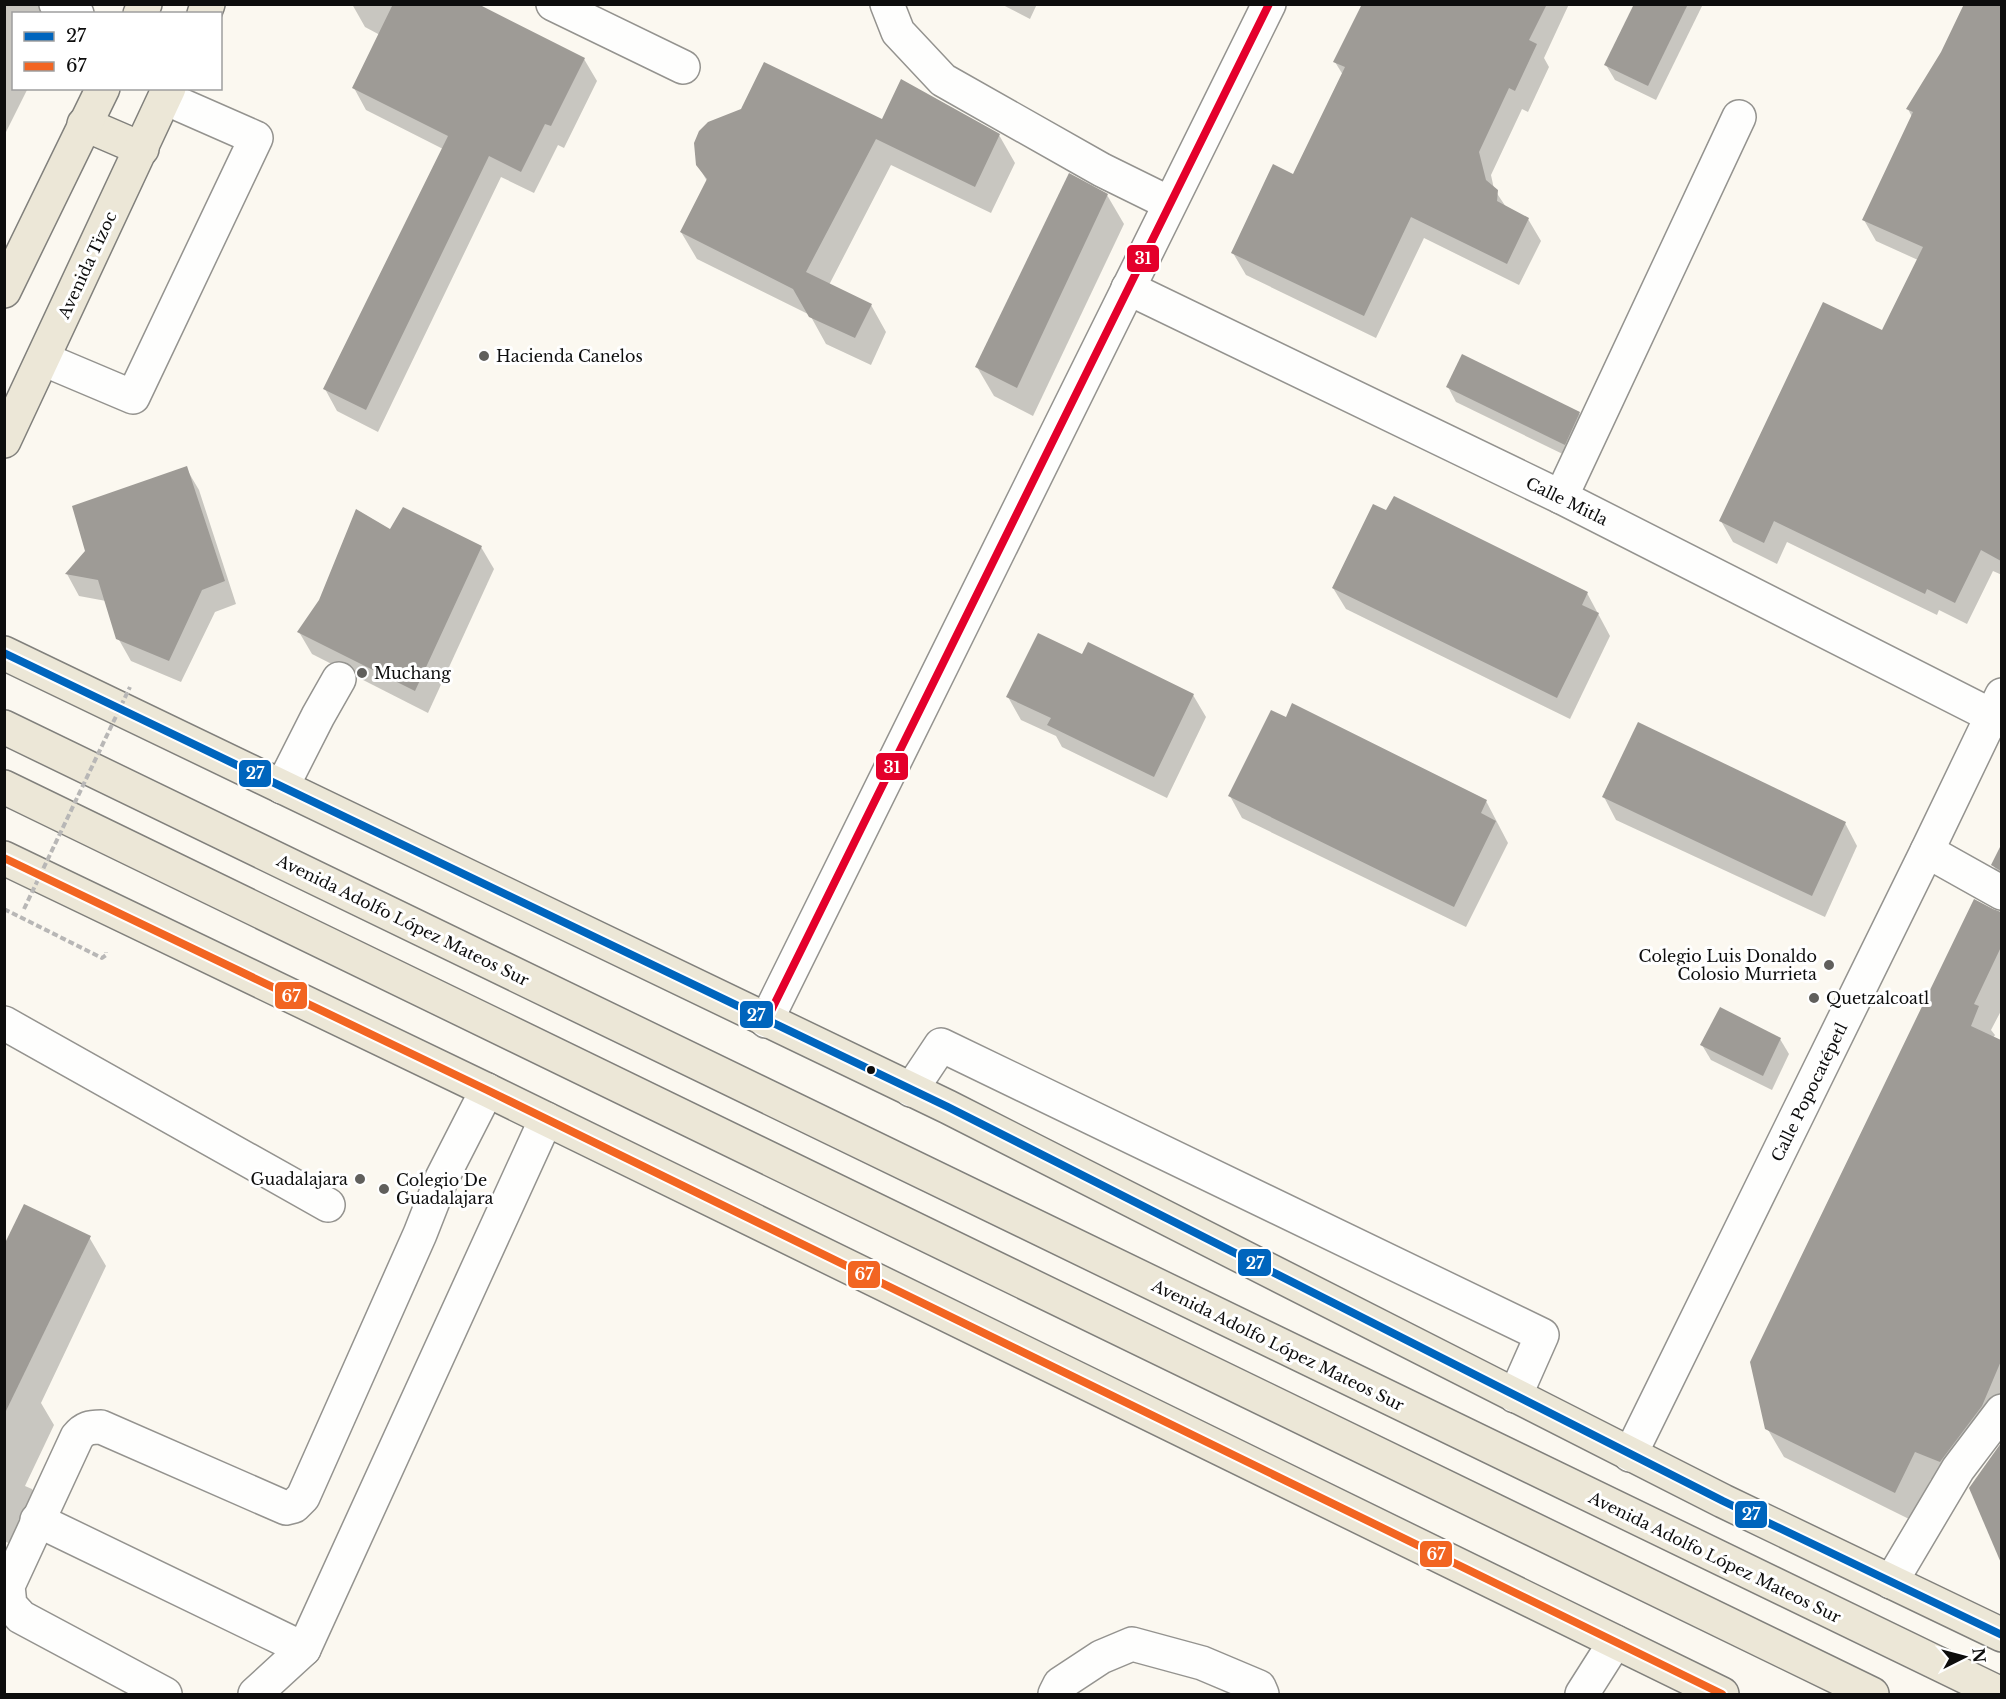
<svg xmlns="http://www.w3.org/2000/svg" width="2006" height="1699" viewBox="0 0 2006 1699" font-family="'Libre Baskerville',serif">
<rect width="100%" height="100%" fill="#fbf8f0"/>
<!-- shadow -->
<g fill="#0003">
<path d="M 4,4 L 69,4 L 64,14 L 14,14 L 14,88 L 28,88 L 4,136 Z"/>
<path d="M 352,4 L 475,4 L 584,59 L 597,81 L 564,148 L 558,145 L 534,193 L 501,177 L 378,432 L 337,411 L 325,389 L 443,149 L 366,110 L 354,88 L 380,35 L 365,27 Z"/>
<path d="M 1001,4 L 1037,4 L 1030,19 Z"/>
<path d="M 1363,4 L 1569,4 L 1544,58 L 1549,67 L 1528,112 L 1522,109 L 1491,175 L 1494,189 L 1506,207 L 1528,219 L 1541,241 L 1519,285 L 1424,238 L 1376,338 L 1246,275 L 1233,253 L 1294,176 L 1343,75 L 1335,62 Z"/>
<path d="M 1636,4 L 1703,4 L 1656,100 L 1615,80 L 1606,65 Z"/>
<path d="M 1966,4 L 2002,4 L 2002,454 L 1983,493 L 2002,503 L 2002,575 L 1993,571 L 1967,624 L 1939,610 L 1937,615 L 1787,542 L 1777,564 L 1733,542 L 1721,521 L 1882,332 L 1918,260 L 1876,241 L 1864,220 L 1912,117 L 1908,109 L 1943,53 Z"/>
<path d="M 883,121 L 999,135 L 1015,163 L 991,213 L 891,165 L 829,285 L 871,305 L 886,332 L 871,365 L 826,344 L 810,315 L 697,259 L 681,232 L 707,181 L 697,164 Z"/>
<path d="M 1107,195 L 1124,224 L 1033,416 L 994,396 L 977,367 Z"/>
<path d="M 1448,387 L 1579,413 L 1588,428 L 1573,459 L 1456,402 Z"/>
<path d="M 186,468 L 199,490 L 236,604 L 215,612 L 181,682 L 131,661 L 118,638 L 106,601 L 79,596 L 67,574 L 86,552 Z"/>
<path d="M 391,531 L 481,547 L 494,569 L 428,713 L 312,654 L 299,632 Z"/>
<path d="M 1333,588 L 1587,593 L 1610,636 L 1570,719 L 1346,609 Z"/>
<path d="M 1083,656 L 1193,695 L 1206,717 L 1167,798 L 1062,747 L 1056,736 L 1021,720 L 1008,697 Z"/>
<path d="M 1230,796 L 1486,801 L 1508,843 L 1466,927 L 1242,818 Z"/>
<path d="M 1604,797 L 1845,823 L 1857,846 L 1825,917 L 1616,820 Z"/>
<path d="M 2002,848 L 2002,880 L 1993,865 Z"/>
<path d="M 1992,911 L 2002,913 L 2002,1009 L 1991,1030 L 1995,1035 L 1993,1038 L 2002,1041 L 2002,1430 L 1957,1490 L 1931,1479 L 1911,1520 L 1784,1457 L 1767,1428 Z"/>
<path d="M 1780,1039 L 1789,1054 L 1772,1090 L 1711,1060 L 1702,1045 Z"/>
<path d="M 89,1237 L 106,1266 L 41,1403 L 54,1425 L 25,1486 L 32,1489 L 48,1518 L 32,1554 L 4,1541 L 4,1249 Z"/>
<path d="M 2002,1446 L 2002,1556 L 1970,1488 Z"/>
</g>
<!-- building -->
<g fill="#9e9b96">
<path d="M 393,4 L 478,4 L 585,58 L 551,126 L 545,124 L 521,172 L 489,156 L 366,410 L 323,389 L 448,136 L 352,88 Z"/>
<path d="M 1362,4 L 1547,4 L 1529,40 L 1537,44 L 1515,91 L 1509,88 L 1479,152 L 1486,180 L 1498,190 L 1497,201 L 1529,218 L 1507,264 L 1411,217 L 1364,316 L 1231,253 L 1273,164 L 1293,174 L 1345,67 L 1333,62 Z"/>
<path d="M 1634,4 L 1688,4 L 1648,86 L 1604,65 Z"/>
<path d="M 1964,4 L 2001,4 L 2001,561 L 1981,550 L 1955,603 L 1927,589 L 1925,594 L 1774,521 L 1764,543 L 1719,521 L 1823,302 L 1882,330 L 1923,247 L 1862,220 L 1913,112 L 1906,109 L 1941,52 Z"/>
<path d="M 764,62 L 882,119 L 901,79 L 1000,134 L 975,187 L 876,139 L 806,272 L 872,304 L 855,338 L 809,317 L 793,289 L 680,232 L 707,179 L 696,165 L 694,143 L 699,131 L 708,122 L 741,109 Z"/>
<path d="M 1069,173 L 1108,194 L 1017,388 L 975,367 Z"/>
<path d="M 1462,354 L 1580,412 L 1565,445 L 1446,387 Z"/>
<path d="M 187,466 L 225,581 L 202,590 L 169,661 L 116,639 L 98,580 L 65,574 L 85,551 L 72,506 Z"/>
<path d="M 1394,496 L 1588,592 L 1582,605 L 1599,613 L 1557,698 L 1332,588 L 1373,504 L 1386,510 Z"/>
<path d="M 403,507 L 482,546 L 415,691 L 297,632 L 319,600 L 356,509 L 390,529 Z"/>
<path d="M 1038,633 L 1082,654 L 1088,642 L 1194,694 L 1154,777 L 1047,725 L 1051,718 L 1006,697 Z"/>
<path d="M 1292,703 L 1487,800 L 1481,813 L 1496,821 L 1454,907 L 1228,796 L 1271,710 L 1286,717 Z"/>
<path d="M 1638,722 L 1846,822 L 1812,896 L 1602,797 Z"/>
<path d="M 2001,845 L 2001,871 L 1991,865 Z"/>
<path d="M 1974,899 L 1993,909 L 2001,912 L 2001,947 L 1974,1004 L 1979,1006 L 1971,1026 L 2001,1040 L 2001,1361 L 1982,1406 L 1940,1462 L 1915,1452 L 1895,1493 L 1765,1429 L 1750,1362 Z"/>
<path d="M 1720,1007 L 1781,1038 L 1763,1076 L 1700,1045 Z"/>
<path d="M 24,1204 L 91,1236 L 4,1415 L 4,1245 Z"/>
<path d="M 2001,1443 L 2001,1563 L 1969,1488 Z"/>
</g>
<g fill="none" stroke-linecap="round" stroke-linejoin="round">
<!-- minor casing -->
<g stroke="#94938f" stroke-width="36">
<g id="minor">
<path d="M 56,4 L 77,14"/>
<path d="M 553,4 L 683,67"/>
<path d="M 887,4 L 898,32 L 943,80 L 1102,170 L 1169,203"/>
<path d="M 1128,288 L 1561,497 L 2002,721"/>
<path d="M 43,359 L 133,397 L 256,138 L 165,98"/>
<path d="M 1561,497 L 1739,117"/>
<path d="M 282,787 L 318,716 L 339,679"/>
<path d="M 1927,851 L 2002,893"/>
<path d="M 766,1021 L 1269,4"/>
<path d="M 4,1023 L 328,1205"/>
<path d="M 911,1090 L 941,1045 L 1542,1335 L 1515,1396"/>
<path d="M 1630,1455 L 1927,851 L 2002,695"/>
<path d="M 37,1520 L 304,1649"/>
<path d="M 1891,1582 L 1958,1469 L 2002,1411"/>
<path d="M 165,1694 L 21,1617 L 10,1605 L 8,1586 L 77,1437 C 84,1428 90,1427 101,1427 L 286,1508 L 294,1506 L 303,1497 L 420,1234 L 442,1178 L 487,1090"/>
<path d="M 255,1694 L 304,1649 L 546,1119"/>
<path d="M 1055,1694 L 1060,1684 L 1101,1657 L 1132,1644 L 1202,1663 L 1259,1687 L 1262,1694"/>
<path d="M 1582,1694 L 1615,1642"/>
</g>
</g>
<!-- major casing -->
<g stroke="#81807c" stroke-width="36">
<g id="major">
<path d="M 140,14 L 145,4"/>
<path d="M 204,14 L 208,4"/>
<path d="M 84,124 L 142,149"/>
<path d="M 4,291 L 103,88"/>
<path d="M 4,441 L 169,88"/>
<path d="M 4,653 L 948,1107 L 1723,1501 L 2002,1635"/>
<path d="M 4,727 L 2001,1694"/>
<path d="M 4,787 L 1872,1694"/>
<path d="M 4,858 L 487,1090 L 1722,1694"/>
</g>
</g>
<!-- path -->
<path stroke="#b8b7b6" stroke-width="4" stroke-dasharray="6 3" stroke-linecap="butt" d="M 4,909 L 102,958 L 106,955 L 106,952"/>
<!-- minor -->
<use href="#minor" stroke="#fefefd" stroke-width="33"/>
<!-- major -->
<use href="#major" stroke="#ece7d7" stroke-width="33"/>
<!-- path-bridge -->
<path stroke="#b8b7b6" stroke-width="4" stroke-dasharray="6 3" stroke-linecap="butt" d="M 24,909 L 130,687"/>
<!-- bus-1 casing -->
<g stroke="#fff" stroke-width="12">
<path id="bus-1" d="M 4,653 L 948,1107 L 1723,1501 L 2002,1635"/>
</g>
<!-- bus-2 casing -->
<g stroke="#fff" stroke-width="12">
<path id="bus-2" d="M 4,858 L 487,1090 L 1722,1694"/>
</g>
<!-- bus-3 casing -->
<g stroke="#fff" stroke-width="12">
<path id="bus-3" d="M 766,1021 L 1269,4"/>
</g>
<!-- bus-1 -->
<use href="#bus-1" stroke="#0065bd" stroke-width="8"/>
<!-- bus-2 -->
<use href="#bus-2" stroke="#f26522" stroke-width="8"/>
<!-- bus-3 -->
<use href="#bus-3" stroke="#e4002b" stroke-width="8"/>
</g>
<!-- markers -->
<g fill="#605f5c" stroke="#fff" stroke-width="2">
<circle cx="484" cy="356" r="6"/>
<circle cx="362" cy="673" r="6"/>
<circle cx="1829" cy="965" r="6"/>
<circle cx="1814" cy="998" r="6"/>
<circle cx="360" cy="1179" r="6"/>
<circle cx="384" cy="1189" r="6"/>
</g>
<circle fill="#0d0d0d" stroke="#fff" stroke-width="2" cx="871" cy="1070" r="5"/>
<g text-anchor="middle" stroke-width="6" stroke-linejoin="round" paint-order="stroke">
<!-- street labels -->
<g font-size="16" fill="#0d0d0d" stroke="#fff">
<text transform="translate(87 265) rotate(-65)" y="6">Avenida Tizoc</text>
<text transform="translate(1567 501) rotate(26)" y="6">Calle Mitla</text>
<text transform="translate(403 920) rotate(26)" y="6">Avenida Adolfo López Mateos Sur</text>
<text transform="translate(1809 1092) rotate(-64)" y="6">Calle Popocatépetl</text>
<text transform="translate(1278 1345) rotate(26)" y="6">Avenida Adolfo López Mateos Sur</text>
<text transform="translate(1715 1557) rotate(26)" y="6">Avenida Adolfo López Mateos Sur</text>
</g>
<!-- poi labels -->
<g font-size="16" fill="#0d0d0d" stroke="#fff" text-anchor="start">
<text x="496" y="362">Hacienda Canelos</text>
<text x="374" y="679">Muchang</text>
<text x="1817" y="962" text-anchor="end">Colegio Luis Donaldo<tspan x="1817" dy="18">Colosio Murrieta</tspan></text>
<text x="1826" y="1004">Quetzalcoatl</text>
<text x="348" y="1185" text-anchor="end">Guadalajara</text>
<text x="396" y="1186">Colegio De<tspan x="396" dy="18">Guadalajara</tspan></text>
</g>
</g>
<g stroke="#fff" stroke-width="2">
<rect x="1126" y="244" width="34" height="29" rx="6" fill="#e4002b"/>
<rect x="875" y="752" width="34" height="29" rx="6" fill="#e4002b"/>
<rect x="238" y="759" width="34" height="29" rx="6" fill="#0065bd"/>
<rect x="274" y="981" width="34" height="29" rx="6" fill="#f26522"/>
<rect x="739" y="1000" width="35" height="29" rx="6" fill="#0065bd"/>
<rect x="1237" y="1248" width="35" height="29" rx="6" fill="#0065bd"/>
<rect x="847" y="1260" width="34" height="29" rx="6" fill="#f26522"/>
<rect x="1734" y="1500" width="34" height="29" rx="6" fill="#0065bd"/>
<rect x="1419" y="1540" width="34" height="28" rx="6" fill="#f26522"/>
</g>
<g font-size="16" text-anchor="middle" font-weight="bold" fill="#fff">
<text x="1143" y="264">31</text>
<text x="892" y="773">31</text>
<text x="255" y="779">27</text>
<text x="291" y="1002">67</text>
<text x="756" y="1021">27</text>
<text x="1255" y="1269">27</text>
<text x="864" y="1280">67</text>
<text x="1751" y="1520">27</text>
<text x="1436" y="1560">67</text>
</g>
<!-- border -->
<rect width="2006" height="1699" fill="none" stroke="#0d0d0d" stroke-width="12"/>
<!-- legend -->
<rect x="12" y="12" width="210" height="78" fill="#ffffff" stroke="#9e9e9e" stroke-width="1.5"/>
<rect x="24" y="32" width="30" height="9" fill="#0065bd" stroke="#9e9e9e" stroke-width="1.5"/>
<text x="66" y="42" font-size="18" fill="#0d0d0d">27</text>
<rect x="24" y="62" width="30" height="9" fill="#f26522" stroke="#9e9e9e" stroke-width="1.5"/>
<text x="66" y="72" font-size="18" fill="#0d0d0d">67</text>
<!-- north arrow -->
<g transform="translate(1964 1657) rotate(84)" stroke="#ffffff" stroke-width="4.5" paint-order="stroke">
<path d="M0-4.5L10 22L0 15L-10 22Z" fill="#0d0d0d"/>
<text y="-9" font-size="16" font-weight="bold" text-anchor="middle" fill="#0d0d0d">N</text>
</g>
</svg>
